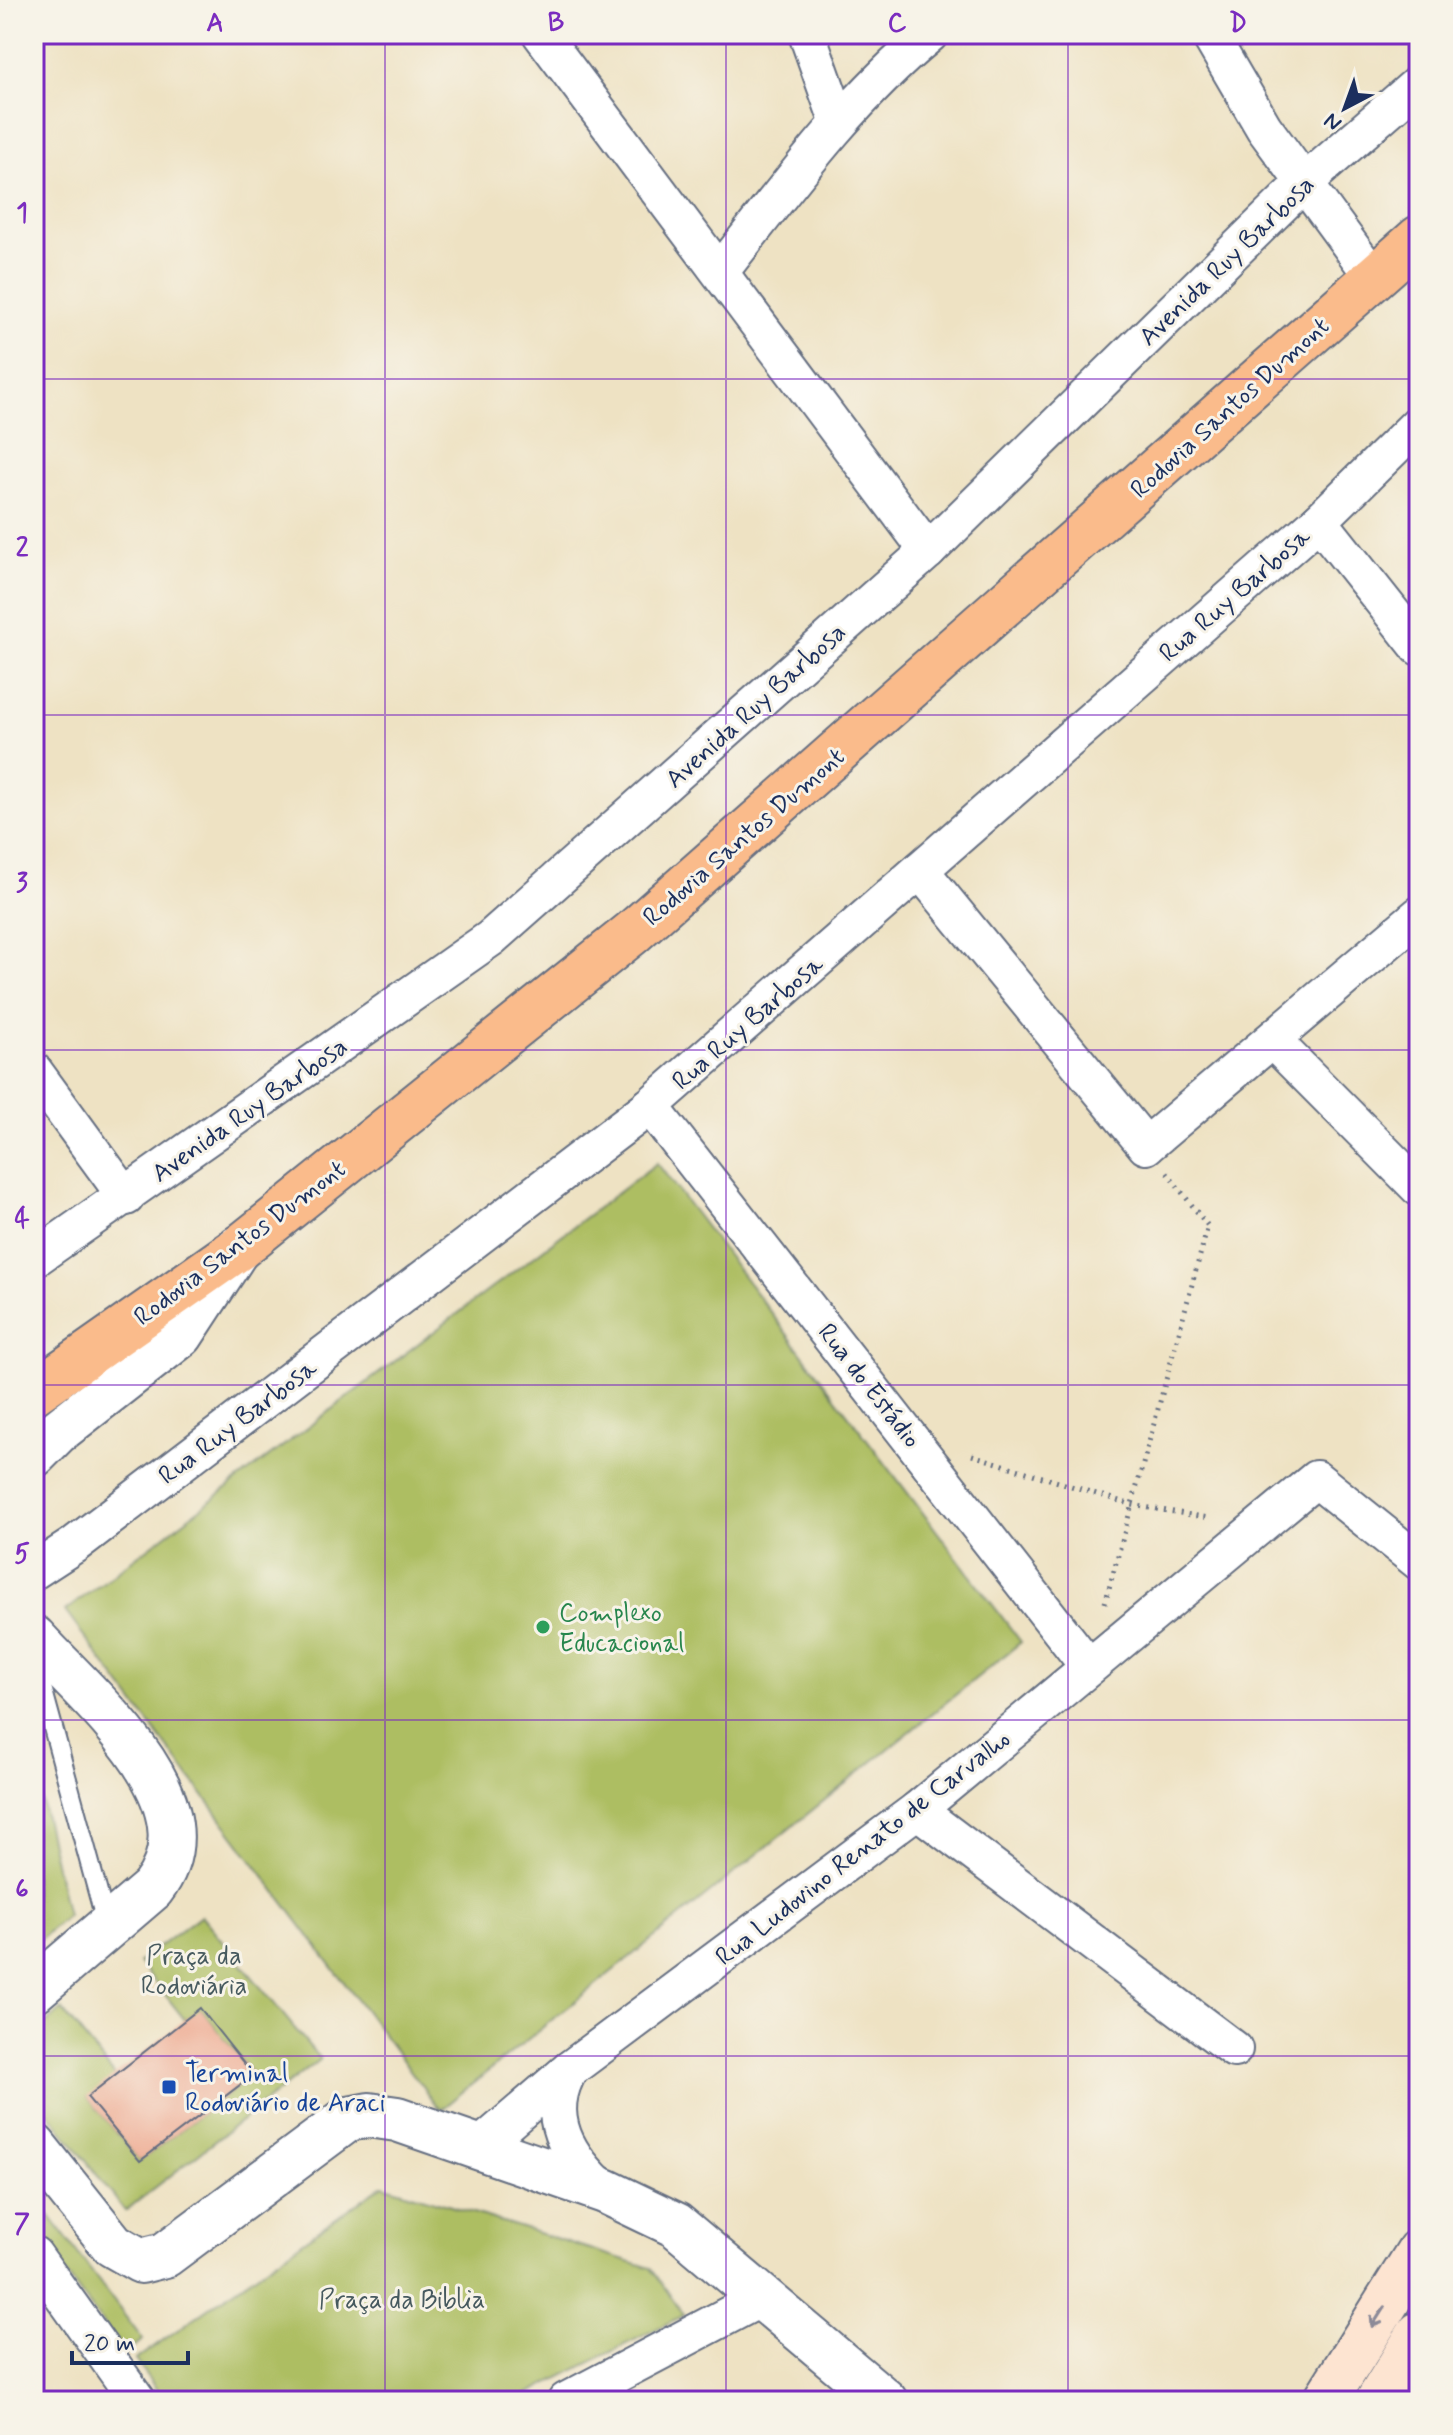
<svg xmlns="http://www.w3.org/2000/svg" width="1453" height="2435" viewBox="0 0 1453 2435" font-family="Mynerve,sans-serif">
<rect width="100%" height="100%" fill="#f7f3e8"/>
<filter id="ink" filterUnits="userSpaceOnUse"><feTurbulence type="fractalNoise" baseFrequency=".0125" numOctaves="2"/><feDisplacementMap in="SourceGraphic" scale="16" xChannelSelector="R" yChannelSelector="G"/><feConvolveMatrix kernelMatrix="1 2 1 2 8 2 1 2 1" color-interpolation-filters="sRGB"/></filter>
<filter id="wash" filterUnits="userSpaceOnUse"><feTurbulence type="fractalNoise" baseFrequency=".006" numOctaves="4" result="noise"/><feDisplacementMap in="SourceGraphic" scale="32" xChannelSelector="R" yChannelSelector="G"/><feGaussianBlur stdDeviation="1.8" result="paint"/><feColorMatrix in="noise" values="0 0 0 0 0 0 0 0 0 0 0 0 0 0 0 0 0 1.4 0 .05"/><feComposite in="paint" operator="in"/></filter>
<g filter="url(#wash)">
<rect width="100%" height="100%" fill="#eee2c3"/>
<!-- green -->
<g fill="#adbe62" stroke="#647660" stroke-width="2">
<path d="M 657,1163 L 1021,1642 L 440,2110 L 65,1611 Z"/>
<path d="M 34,1767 L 67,1916 L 34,1944 Z"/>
<path d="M 201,1915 L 320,2059 L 125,2211 L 34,2094 L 34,2033 L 62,2010 L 116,2077 L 88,2098 L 140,2161 L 253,2075 L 201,2009 L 185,2020 L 139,1962 Z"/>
<path d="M 383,2185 L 651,2268 L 684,2315 L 514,2401 L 165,2401 L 135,2360 Z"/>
<path d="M 34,2195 L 143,2340 L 125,2353 L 34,2231 Z"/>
</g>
<g id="blocks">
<!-- building -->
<path fill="#eda388" d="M 200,2008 L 253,2075 L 140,2161 L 87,2097 Z"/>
</g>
</g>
<g filter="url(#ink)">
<use href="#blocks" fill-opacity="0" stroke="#656e81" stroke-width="2"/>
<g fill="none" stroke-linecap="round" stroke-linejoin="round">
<!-- service casing -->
<g stroke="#656e81" stroke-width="22">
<path id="service" d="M 34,1658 L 107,1926"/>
</g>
<!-- minor casing -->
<g stroke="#656e81" stroke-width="40">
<g id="minor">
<path d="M 541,34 L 928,551"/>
<path d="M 807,34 L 838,121"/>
<path d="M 1209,34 L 1264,128 L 1374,278"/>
<path d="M 720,272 C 786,188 847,103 930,34"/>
<path d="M 1319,521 L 1419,647"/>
<path d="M 920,870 L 1146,1146 L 1419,915"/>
<path d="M 1272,1040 L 1419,1188"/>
<path d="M 34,1071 L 126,1197"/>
<path d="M 650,1106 L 1088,1666"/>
<path d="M 34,1259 L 491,938 L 928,551 L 1303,184 L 1419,83"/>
<path d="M 34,1571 L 74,1545 L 650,1106 L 1319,521 L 1419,423"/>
<path d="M 917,1810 L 1234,2049"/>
<path d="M 570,2069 C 541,2117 569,2158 605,2191"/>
<path d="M 478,2148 L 570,2069 L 917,1810 L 1316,1479 L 1419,1562"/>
<path d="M 34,2255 L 138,2401"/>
<path d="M 566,2401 L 765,2296"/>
</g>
</g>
<!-- tertiary casing -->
<g stroke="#656e81" stroke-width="48">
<g id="tertiary">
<path d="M 34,1455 L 57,1432 L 181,1335 L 238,1248"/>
<path d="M 34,1638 C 88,1698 219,1803 152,1889 L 34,1990"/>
<path d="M 34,2146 L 113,2245 L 141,2261 L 165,2255 L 348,2119 L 369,2115 L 397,2119 L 605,2191 L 676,2225 L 885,2401"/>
</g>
</g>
<!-- secondary casing -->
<g stroke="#656e81" stroke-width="48">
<g id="secondary">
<path d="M 1325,2401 L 1419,2251"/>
<path d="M 1378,2401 L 1419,2334"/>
</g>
</g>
<!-- trunk casing -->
<g stroke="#656e81" stroke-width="48">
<path id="trunk" d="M 34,1392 L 239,1248 L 632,933 L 1419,238"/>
</g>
<!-- path -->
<g stroke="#656e81" stroke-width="5" stroke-dasharray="2 6" stroke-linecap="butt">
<path d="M 972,1455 L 1132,1505 L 1209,1518"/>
<path d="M 1105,1603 L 1208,1226 L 1167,1173"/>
</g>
<!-- service -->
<use href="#service" stroke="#fff" stroke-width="18"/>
<!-- minor -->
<use href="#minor" stroke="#fff" stroke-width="36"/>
<!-- tertiary -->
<use href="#tertiary" stroke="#fff" stroke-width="44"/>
<!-- secondary -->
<use href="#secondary" stroke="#fde4d1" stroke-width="44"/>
<!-- trunk -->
<use href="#trunk" stroke="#fabb8b" stroke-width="44"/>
</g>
<!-- one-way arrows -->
<defs><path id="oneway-shaft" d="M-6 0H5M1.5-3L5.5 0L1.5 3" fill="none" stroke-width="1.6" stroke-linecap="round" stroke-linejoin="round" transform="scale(2)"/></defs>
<use stroke="#8c8a98" href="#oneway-shaft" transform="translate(1378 2317) rotate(122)"/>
</g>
<!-- grid -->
<path fill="none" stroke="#7b2cbf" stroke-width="2" stroke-opacity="0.55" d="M 385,34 L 385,2401M 726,34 L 726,2401M 1068,34 L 1068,2401M 34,379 L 1419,379M 34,715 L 1419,715M 34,1050 L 1419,1050M 34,1385 L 1419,1385M 34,1720 L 1419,1720M 34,2056 L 1419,2056"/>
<!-- markers -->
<circle fill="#2e9e5b" stroke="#f7f3e8" stroke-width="3" cx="543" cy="1627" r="8"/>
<rect fill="#1a4fb4" stroke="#f7f3e8" stroke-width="3" x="161" y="2079" width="16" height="16" rx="4"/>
<g text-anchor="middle" stroke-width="6" stroke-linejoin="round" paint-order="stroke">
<!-- street labels -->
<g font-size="26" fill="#1b2f5e" stroke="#f7f3e8">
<text transform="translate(1226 260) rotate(-44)" y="9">Avenida Ruy Barbosa</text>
<text transform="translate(1229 407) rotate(-42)" y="9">Rodovia Santos Dumont</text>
<text transform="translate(1234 594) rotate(-41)" y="9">Rua Ruy Barbosa</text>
<text transform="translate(755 705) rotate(-42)" y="9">Avenida Ruy Barbosa</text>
<text transform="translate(743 836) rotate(-41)" y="9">Rodovia Santos Dumont</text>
<text transform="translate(747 1022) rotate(-41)" y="9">Rua Ruy Barbosa</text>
<text transform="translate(249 1109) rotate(-35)" y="9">Avenida Ruy Barbosa</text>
<text transform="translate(239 1242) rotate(-37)" y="9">Rodovia Santos Dumont</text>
<text transform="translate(870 1385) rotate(52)" y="9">Rua do Estádio</text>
<text transform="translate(237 1421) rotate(-37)" y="9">Rua Ruy Barbosa</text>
<text transform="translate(862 1847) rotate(-38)" y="9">Rua Ludovino Renato de Carvalho</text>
</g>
<!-- leisure labels -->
<g font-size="26" fill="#27864d" stroke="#f7f3e8" text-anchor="start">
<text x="559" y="1621">Complexo<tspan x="559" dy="30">Educacional</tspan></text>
</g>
<!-- park labels -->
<g font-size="26" fill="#475a5f" stroke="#f7f3e8">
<text x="194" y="1964">Praça da<tspan x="194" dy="30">Rodoviária</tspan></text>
<text x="402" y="2308">Praça da Biblia</text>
</g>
<!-- transit labels -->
<g font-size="26" fill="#164399" stroke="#f7f3e8" text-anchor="start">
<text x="185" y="2081">Terminal<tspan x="185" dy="30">Rodoviário de Araci</tspan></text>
</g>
</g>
<!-- margin -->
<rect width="1453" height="2435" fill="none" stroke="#f7f3e8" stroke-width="88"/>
<!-- north arrow -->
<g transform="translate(1345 108) rotate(221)" stroke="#f7f3e8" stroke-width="6" paint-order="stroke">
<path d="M0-6L14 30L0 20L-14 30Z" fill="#1b2f5e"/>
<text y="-12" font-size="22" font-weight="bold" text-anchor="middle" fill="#1b2f5e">N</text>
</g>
<!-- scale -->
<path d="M72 2351v12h116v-12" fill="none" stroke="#1b2f5e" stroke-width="4"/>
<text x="84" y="2351" font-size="24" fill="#1b2f5e" stroke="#f7f3e8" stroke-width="6" paint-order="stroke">20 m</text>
<rect x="44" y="44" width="1365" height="2347" fill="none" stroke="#7b2cbf" stroke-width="3"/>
<g font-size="26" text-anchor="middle" font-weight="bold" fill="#7b2cbf">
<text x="215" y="31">A</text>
<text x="556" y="31">B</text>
<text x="897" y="31">C</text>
<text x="1238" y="31">D</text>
<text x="22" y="221">1</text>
<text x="22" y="556">2</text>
<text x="22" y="891">3</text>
<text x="22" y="1227">4</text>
<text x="22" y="1562">5</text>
<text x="22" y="1897">6</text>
<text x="22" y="2232">7</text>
</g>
</svg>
